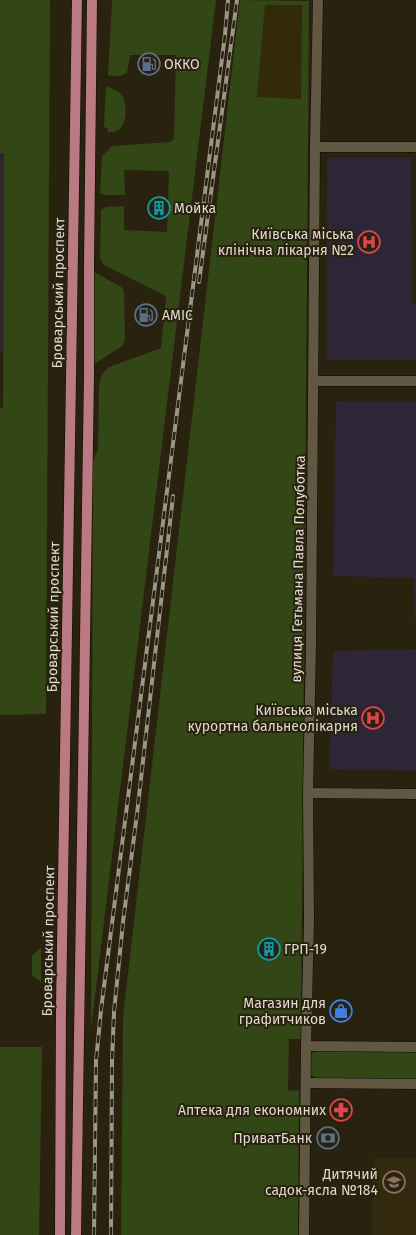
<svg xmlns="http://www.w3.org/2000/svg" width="416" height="1235" viewBox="0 0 416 1235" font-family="'Fira Sans',sans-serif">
<rect width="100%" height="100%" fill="#29220f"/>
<!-- built -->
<path fill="#32290e" d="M 373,1158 L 416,1159 L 416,1235 L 372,1235 Z"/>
<!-- industrial -->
<path fill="#332530" d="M 0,153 L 4,153 L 3,351 L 0,351 Z"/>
<!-- medical -->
<g fill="#2d2636">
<path d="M 327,158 L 411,158 L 412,303 L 416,303 L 416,360 L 327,360 Z"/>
<path d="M 336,401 L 416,402 L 416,631 L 413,578 L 333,576 Z"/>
<path d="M 416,649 L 416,771 L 329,769 L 333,651 Z"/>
</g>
<!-- green -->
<g fill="#334615">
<path d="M 0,0 L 50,0 L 46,714 L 0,715 L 0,408 L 3,408 L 4,153 L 0,153 Z"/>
<path d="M 112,0 L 216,0 L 91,1029 L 93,460 L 98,449 L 99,386 L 102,374 L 109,367 L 161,348 L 166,296 L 104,265 L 100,258 L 101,210 L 106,207 L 124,206 L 124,230 L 167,232 L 169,171 L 124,170 L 125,195 L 105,195 L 100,193 L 102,156 L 112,146 L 170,142 L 174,139 L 176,55 L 130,55 L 127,73 C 120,76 115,77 108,75 Z"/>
<path d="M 240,0 L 309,1 L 301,1039 L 289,1039 L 288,1090 L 299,1091 L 298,1235 L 121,1235 L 123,1017 Z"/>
<path d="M 106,86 C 111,88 116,90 120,93 C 128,101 128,125 117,131 C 114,132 110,132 108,132 L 107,128 L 104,127 Z"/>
<path d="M 94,272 L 123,288 L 124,292 L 125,339 L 124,343 L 121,347 L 94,364 Z"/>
<path d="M 41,948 L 41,982 L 32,975 L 32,955 Z"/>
<path d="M 0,1047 L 42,1047 L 39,1235 L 0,1235 Z"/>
<path d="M 314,1051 L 416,1051 L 416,1079 L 315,1078 L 310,1074 L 310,1056 Z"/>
</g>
<!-- sand -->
<path fill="#322a08" d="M 265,5 L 302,5 L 301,99 L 257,97 Z"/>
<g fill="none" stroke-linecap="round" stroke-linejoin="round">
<!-- minor casing -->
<g stroke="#120b00" stroke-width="11">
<g id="minor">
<path d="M 315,147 L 416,147"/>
<path d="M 313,381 L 416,381"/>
<path d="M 308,793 L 416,794"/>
<path d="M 306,1046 L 416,1047"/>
<path d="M 306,1083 L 416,1084"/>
<path d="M 304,1235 L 306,1046 L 309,920 L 308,793 L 311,645 L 315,147 L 318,0"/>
</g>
</g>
<!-- major casing -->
<g stroke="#120b00" stroke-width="11">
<g id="major">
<path d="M 60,1235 L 61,1008 L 77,0"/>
<path d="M 76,1235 L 89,375 L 89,264 L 92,0"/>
</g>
</g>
<!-- minor -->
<use href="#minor" stroke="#605843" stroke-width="10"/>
<!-- major -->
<use href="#major" stroke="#bb7a82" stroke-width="10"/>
<!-- rail casing -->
<g stroke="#9b9687" stroke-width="4">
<g id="rail">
<path d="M 199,282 L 237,0"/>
<path d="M 94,1235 L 96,1061 L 101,1010 L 225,35 L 228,0"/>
<path d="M 111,1235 L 112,1061 L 114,1012 L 123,922 L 137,814 L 173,496"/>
</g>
</g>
<!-- rail -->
<use href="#rail" stroke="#29220f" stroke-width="2.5" stroke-dasharray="8" stroke-linecap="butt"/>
</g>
<!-- icons -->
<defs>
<g id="fuel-ring" transform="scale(1.15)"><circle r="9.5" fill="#29220f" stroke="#5c6f8a" stroke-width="1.5"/><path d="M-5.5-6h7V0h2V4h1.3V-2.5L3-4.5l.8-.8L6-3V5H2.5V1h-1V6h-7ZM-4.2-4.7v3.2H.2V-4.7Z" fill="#5c6f8a"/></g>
<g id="building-ring" transform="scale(1.15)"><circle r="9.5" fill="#29220f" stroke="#0f9aa8" stroke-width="1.5"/><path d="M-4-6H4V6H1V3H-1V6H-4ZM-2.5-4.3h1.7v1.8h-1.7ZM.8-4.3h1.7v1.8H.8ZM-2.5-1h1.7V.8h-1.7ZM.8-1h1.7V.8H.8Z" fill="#0f9aa8"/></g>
<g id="hospital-ring" transform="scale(1.15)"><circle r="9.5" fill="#29220f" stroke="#e0444e" stroke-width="1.5"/><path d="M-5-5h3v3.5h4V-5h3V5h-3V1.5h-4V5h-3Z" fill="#e0444e"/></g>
<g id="shop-ring" transform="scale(1.15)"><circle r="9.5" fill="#29220f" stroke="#3f7fe0" stroke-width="1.5"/><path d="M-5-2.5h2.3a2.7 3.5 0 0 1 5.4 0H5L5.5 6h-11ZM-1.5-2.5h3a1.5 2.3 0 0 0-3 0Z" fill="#3f7fe0"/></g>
<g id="pharmacy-ring" transform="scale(1.15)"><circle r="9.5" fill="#29220f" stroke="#e0444e" stroke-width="1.5"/><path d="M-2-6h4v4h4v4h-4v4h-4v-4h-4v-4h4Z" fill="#e0444e"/></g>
<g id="bank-ring" transform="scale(1.15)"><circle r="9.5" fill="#29220f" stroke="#5c6f8a" stroke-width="1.5"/><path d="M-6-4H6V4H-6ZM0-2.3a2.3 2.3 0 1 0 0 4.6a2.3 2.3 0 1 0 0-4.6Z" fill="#5c6f8a"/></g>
<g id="school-ring" transform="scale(1.15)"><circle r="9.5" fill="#29220f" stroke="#8d6e63" stroke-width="1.5"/><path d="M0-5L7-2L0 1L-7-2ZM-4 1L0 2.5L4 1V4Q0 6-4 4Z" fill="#8d6e63"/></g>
</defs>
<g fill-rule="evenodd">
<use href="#fuel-ring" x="149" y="64"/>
<use href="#building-ring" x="159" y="208"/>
<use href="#hospital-ring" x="369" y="242"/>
<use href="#fuel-ring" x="146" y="315"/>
<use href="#hospital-ring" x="373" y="718"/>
<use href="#building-ring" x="269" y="949"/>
<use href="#shop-ring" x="341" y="1011"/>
<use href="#pharmacy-ring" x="341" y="1110"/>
<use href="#bank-ring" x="328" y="1138"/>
<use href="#school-ring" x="394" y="1182"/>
</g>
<g text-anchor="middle" stroke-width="4" stroke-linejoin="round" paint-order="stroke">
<!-- poi labels -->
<g font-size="14" fill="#dfdbcf" stroke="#29220f" text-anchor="end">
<text x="164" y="69" text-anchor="start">ОККО</text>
<text x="174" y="213" text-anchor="start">Мойка</text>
<text x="354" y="239">Київська міська<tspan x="354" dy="16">клінічна лікарня №2</tspan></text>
<text x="162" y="320" text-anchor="start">AMIC</text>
<text x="358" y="715">Київська міська<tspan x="358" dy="16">курортна бальнеолікарня</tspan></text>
<text x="284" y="954" text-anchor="start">ГРП-19</text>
<text x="326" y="1008">Магазин для<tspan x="326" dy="16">графитчиков</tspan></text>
<text x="326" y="1115">Аптека для економних</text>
<text x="312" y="1143">ПриватБанк</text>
<text x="378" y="1179">Дитячий<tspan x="378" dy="16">садок-ясла №184</tspan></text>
</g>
<!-- street labels -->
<g font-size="14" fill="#dfdbcf" stroke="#29220f">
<text transform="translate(58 293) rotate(-89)" y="5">Броварський проспект</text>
<text transform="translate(298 569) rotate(-89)" y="5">вулиця Гетьмана Павла Полуботка</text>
<text transform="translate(53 617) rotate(-89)" y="5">Броварський проспект</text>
<text transform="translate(48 941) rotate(-89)" y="5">Броварський проспект</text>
</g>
</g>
</svg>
